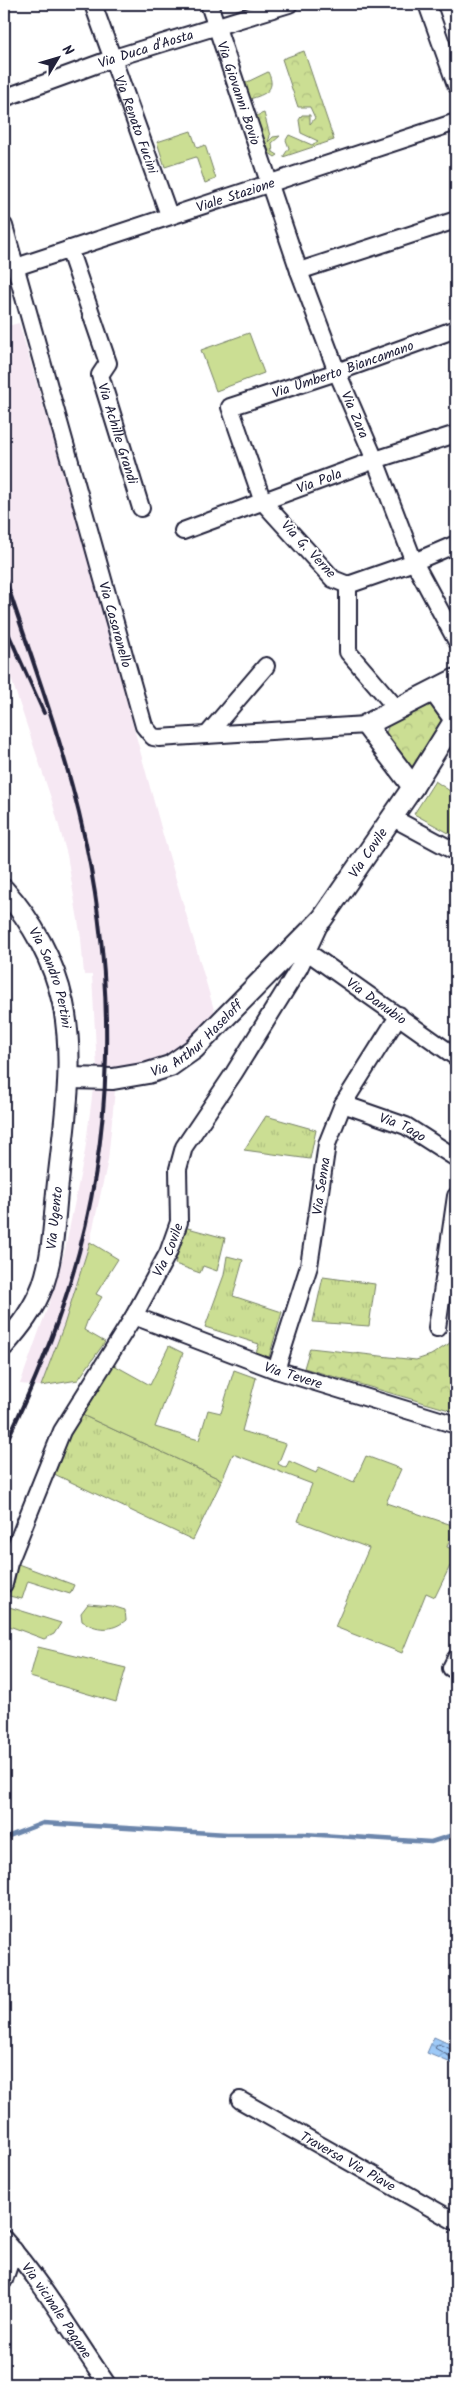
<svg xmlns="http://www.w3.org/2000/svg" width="460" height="2388" viewBox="0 0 460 2388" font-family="Kalam,sans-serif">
<defs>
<pattern id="grass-tufts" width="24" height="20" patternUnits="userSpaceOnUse" patternTransform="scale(1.25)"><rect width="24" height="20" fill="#cbde93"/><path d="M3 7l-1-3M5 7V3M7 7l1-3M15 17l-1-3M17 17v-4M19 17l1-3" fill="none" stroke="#aebe80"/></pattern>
<pattern id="park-crowns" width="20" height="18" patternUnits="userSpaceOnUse" patternTransform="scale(1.25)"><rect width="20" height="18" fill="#cbde93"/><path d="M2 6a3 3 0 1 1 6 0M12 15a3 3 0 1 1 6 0" fill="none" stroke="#aebe80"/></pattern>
<pattern id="water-waves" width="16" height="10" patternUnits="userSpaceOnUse" patternTransform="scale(1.25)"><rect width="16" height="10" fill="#9dc9f7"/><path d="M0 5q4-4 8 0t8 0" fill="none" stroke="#87acd5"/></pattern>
</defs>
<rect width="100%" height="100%" fill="#fff"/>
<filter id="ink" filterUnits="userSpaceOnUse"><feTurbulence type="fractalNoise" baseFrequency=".02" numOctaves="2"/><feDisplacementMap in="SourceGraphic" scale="10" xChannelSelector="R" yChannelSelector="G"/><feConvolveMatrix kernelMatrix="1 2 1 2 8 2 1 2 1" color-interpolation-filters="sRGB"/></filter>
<g filter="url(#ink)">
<!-- built -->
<g fill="#f6e8f3">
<path d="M 19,323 L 77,519 L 163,835 L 215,1013 L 188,1042 L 170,1057 L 134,1070 L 97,1069 L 92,975 L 84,975 L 81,938 L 67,855 L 52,801 L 4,657 L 4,327 Z"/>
<path d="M 93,1089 L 115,1090 L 108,1160 L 90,1242 L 64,1325 L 41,1386 L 20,1384 L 51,1298 L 65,1250 L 85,1151 Z"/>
</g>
<!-- grass -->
<g fill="url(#grass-tufts)" stroke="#768067">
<path d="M 266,1116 L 316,1130 L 310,1159 L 244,1150 Z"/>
<path d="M 184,1227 L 225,1238 L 217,1271 L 203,1266 L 200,1273 L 175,1264 Z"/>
<path d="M 227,1256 L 243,1260 L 233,1296 L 282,1312 L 269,1357 L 256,1353 L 259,1344 L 205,1327 L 224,1275 Z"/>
<path d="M 323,1277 L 375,1284 L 369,1326 L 313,1322 Z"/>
<path d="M 78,1413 L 222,1480 L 193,1540 L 50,1472 Z"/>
</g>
<!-- park -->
<g fill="url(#park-crowns)" stroke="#768067">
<path d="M 304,51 L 334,140 L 283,157 L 289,148 L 286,140 L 289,135 L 312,145 L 318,141 L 301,133 L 299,120 L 302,115 L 310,115 L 310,124 L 315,118 L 310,107 L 298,107 L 282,59 Z"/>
<path d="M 268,72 C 278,92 262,95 247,100 L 241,85 Z"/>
<path d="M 264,113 L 270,136 L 268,142 L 273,137 L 280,136 L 272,143 L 273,152 L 278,155 L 275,157 L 269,153 L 267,145 L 263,145 L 253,117 Z"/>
<path d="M 431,702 L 443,720 L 413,769 L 410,770 L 385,736 L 389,724 Z"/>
<path d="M 456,1306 L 456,1412 L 304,1368 L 310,1348 L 416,1360 L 431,1355 L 450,1343 Z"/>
</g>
<!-- garden -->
<g fill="#cbde93" stroke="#768067">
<path d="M 191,131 L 197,148 L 205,145 L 216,179 L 205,183 L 196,157 L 165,167 L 157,142 Z"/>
<path d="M 249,333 L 264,373 L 216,391 L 201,350 Z"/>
<path d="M 435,781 L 456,795 L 456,837 L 414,814 Z"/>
<path d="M 90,1242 L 118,1259 L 96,1294 L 102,1297 L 88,1319 L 84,1330 L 105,1342 L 78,1380 L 41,1386 L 64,1325 Z"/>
<path d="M 169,1346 L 183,1353 L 155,1427 L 199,1440 L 208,1410 L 221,1413 L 234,1370 L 256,1378 L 242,1431 L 286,1444 L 278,1464 L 286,1468 L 289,1461 L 316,1473 L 319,1467 L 354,1482 L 366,1456 L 401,1469 L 386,1503 L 455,1526 L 447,1547 L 456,1551 L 456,1569 L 450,1566 L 435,1597 L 426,1593 L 402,1653 L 335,1627 L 369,1548 L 298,1521 L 312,1484 L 233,1454 L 222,1480 L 78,1413 L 114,1365 L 150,1385 Z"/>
<path d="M 18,1564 L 74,1585 L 70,1594 L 28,1581 L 22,1599 L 9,1596 Z"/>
<path d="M 88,1604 L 112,1606 L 125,1610 L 126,1620 C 112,1632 96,1630 82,1621 L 81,1613 Z"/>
<path d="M 6,1606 L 61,1623 L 54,1634 L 44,1639 L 4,1624 Z"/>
<path d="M 38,1647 L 126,1668 L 116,1702 L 30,1677 Z"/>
</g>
<!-- water -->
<path fill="url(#water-waves)" stroke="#6c86ac" d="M 434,2037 L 456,2047 L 456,2065 L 427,2053 Z"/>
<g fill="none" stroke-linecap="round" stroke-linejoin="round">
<!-- shore -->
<path stroke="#536586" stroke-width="1" d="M 456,2051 L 438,2044 L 435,2048 L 456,2060"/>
<!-- stream -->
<path stroke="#6c86ac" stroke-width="4.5" d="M 4,1838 L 43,1823 L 227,1834 L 304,1834 L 431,1842 L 456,1834"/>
<!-- minor casing -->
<g stroke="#22223b" stroke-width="20">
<g id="minor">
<path id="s1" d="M 93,4 L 169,215"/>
<path id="s2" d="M 209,4 L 299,271 L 337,372 L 375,460 L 414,562 L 456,640"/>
<path d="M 427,4 L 456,85"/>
<path id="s3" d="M 4,98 L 114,58 L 289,4"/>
<path id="s4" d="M 4,226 L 144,726 L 153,737 L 159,738 L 366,725"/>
<path id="s5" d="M 69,249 L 108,363 L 100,375 L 141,508"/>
<path id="s6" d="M 16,267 L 456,122"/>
<path d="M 299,271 L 456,220"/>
<path id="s7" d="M 183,531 L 375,460 L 456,434"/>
<path d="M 348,585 L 414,562 L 456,544"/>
<path id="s8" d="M 397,709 L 348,652 L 348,585 L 333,579 L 263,502 L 230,407 L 337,372 L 456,329"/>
<path d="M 207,735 L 266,666"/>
<path d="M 391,817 L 456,852"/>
<path id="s9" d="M 299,946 L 456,1057"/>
<path id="s10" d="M 343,1104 L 406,1126 L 456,1158"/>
<path id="s11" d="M 134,1316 L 276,1370 L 456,1425"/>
<path d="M 437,1328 L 456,1196"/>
<path id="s12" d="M 276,1370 L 309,1266 L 327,1144 L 343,1104 L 399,1015"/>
<path id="s13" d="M 4,1584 L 9,1563 L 62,1431 L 134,1316 L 168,1253 L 179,1222 L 178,1169 L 184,1147 L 234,1073 L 299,968 L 320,923"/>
<path d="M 451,1668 L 456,1658"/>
<path id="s14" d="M 240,2100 L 456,2222"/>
<path id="s15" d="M 4,2239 C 43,2283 73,2335 107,2384"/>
<path d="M 4,2280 L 14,2250"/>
</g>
</g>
<!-- tertiary casing -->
<g stroke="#22223b" stroke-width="24">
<g id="tertiary">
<path d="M 434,691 L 455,720"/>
<path d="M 413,787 L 366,725 L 456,679"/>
<path id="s16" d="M 4,890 C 32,921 54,961 63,1003 C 76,1065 63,1130 57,1192 C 54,1223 53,1256 43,1285 C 34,1309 20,1327 4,1345"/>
<path id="s17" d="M 69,1078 L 113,1079 L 148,1073 L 170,1066 L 194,1049 L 322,919 L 413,787 L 456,718"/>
</g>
</g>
<!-- minor -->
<use href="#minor" stroke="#fff" stroke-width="16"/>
<!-- tertiary -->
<use href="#tertiary" stroke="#fff" stroke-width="20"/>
<!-- rail -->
<g stroke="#22223b" stroke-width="4">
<path d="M 4,575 C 30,654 59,732 79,813 C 118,974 117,1146 63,1305 C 47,1354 26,1400 4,1447"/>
<path d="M 4,624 L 44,713"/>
</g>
</g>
</g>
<g text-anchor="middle" stroke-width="4" stroke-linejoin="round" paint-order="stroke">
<!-- street labels -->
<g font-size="14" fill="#22223b" stroke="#fff">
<text dy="5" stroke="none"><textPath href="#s3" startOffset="150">Via Duca d'Aosta</textPath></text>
<text dy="5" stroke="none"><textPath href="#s2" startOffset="94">Via Giovanni Bovio</textPath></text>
<text dy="5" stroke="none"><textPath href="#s1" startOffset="128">Via Renato Fucini</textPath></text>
<text dy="5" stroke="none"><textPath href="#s6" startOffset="231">Viale Stazione</textPath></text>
<text dy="5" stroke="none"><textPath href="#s8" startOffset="482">Via Umberto Biancamano</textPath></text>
<text dy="5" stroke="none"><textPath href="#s2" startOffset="436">Via Zara</textPath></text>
<text dy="5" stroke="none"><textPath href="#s5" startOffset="196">Via Achille Grandi</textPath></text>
<text dy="5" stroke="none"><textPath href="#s7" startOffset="145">Via Pola</textPath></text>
<text transform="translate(309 549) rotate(47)" y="5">Via G. Verne</text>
<text dy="5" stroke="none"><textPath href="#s4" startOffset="414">Via Casaranello</textPath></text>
<text dy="5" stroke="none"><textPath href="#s17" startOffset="395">Via Covile</textPath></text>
<text dy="5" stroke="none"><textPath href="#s16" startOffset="101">Via Sandro Pertini</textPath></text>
<text dy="5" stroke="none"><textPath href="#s9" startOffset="95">Via Danubio</textPath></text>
<text dy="5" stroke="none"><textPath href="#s17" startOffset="140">Via Arthur Haseloff</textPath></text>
<text dy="5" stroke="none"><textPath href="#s10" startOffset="64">Via Tago</textPath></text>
<text dy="5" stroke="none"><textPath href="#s12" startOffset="190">Via Senna</textPath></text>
<text transform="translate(54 1218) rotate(-84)" y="5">Via Ugento</text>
<text dy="5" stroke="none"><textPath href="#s13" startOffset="374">Via Covile</textPath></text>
<text dy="5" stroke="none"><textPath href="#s11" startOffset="170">Via Tevere</textPath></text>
<text dy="5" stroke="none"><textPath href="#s14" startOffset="124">Traversa Via Piave</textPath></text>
<text dy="5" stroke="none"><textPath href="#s15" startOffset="89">Via vicinale Pagane</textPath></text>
</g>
</g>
<!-- margin -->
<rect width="460" height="2388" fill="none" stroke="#fff" stroke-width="20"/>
<rect x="10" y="10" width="440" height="2368" fill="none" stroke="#22223b" stroke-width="2" filter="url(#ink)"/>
<!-- north arrow -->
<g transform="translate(58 58) rotate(52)" stroke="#ffffff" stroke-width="4" paint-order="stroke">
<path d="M0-4L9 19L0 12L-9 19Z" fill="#22223b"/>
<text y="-8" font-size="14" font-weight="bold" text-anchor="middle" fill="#22223b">N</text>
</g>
</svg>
